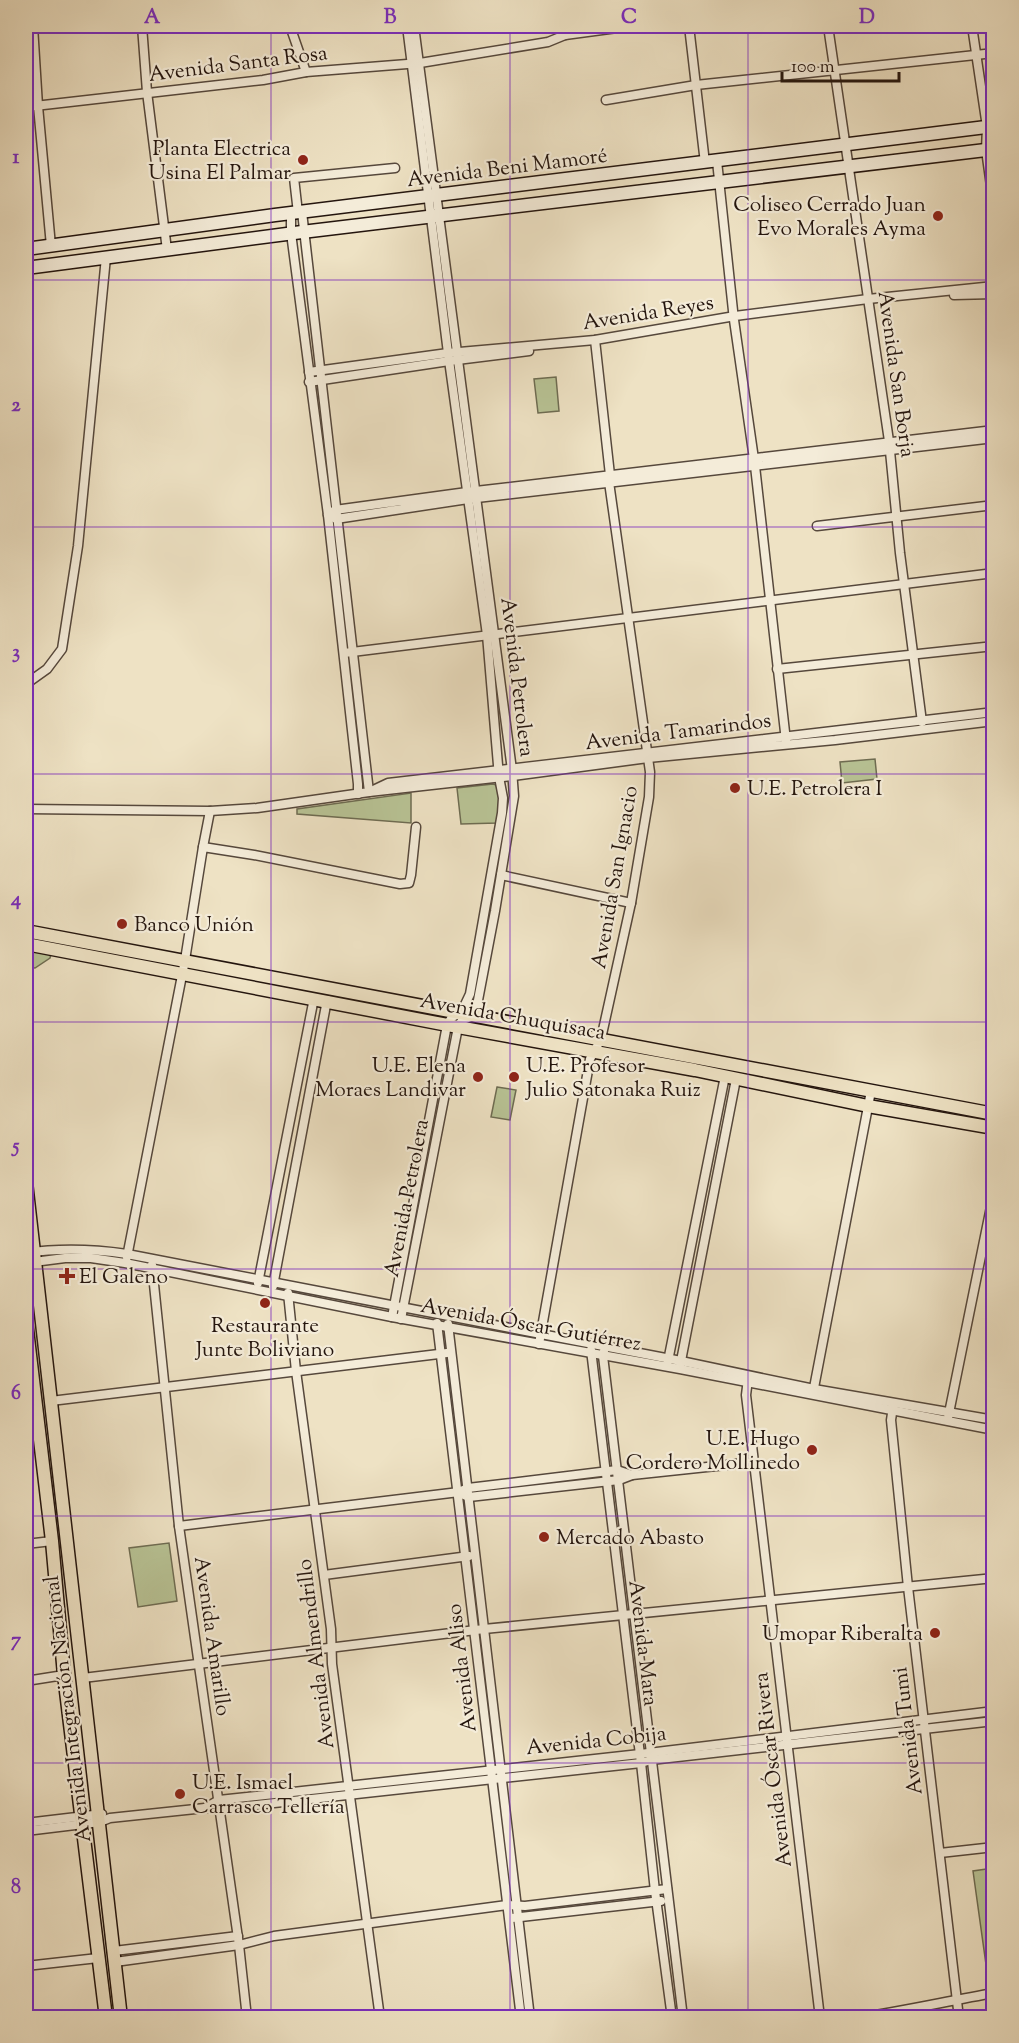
<svg xmlns="http://www.w3.org/2000/svg" width="1019" height="2043" viewBox="0 0 1019 2043" font-family="'Sorts Mill Goudy',serif">
<rect width="100%" height="100%" fill="#eee2c4"/>
<filter id="stains"><feTurbulence type="fractalNoise" baseFrequency=".00333" numOctaves="4"/><feColorMatrix values="0 0 0 0 .2 0 0 0 0 .09 0 0 0 0 .02 0 0 0 .5 -.17"/></filter>
<radialGradient id="worn" r=".72"><stop offset=".6" stop-color="#630" stop-opacity="0"/><stop offset="1" stop-color="#630" stop-opacity=".3"/></radialGradient>
<!-- green -->
<g fill="#b8c395" stroke="#6e6c52" stroke-width="1.5">
<path d="M 556,377 L 559,411 L 538,413 L 534,379 Z"/>
<path d="M 875,759 L 877,779 L 842,783 L 840,762 Z"/>
<path d="M 493,784 L 496,785 C 501,797 498,810 497,823 L 461,824 L 457,788 Z"/>
<path d="M 411,793 L 411,823 L 297,814 L 297,809 Z"/>
<path d="M 26,948 L 51,954 L 50,958 L 35,968 L 26,967 Z"/>
<path d="M 497,1087 L 516,1090 L 510,1120 L 491,1117 Z"/>
<path d="M 169,1543 L 177,1601 L 138,1607 L 129,1548 Z"/>
<path d="M 993,1868 L 994,1985 L 989,1986 L 973,1871 Z"/>
</g>
<g fill="none" stroke-linecap="round" stroke-linejoin="round">
<!-- street casing -->
<g stroke="#56483c" stroke-width="11">
<g id="street">
<path d="M 33,26 L 38,106 L 51,246"/>
<path d="M 142,26 L 147,92 L 167,250"/>
<path d="M 290,26 L 306,72"/>
<path d="M 564,26 L 565,35"/>
<path d="M 689,26 L 705,163"/>
<path d="M 828,26 L 889,441 L 900,553 L 922,722"/>
<path d="M 972,26 L 987,127 L 986,150 L 994,208"/>
<path d="M 606,100 L 696,85 L 994,53"/>
<path d="M 26,107 L 263,80 L 306,72 L 420,63 L 548,42 L 565,35 L 632,26"/>
<path d="M 717,161 L 734,320 L 755,466 L 786,741"/>
<path d="M 291,213 L 291,233 L 328,515 L 358,784 L 358,794"/>
<path d="M 298,213 L 294,178 L 395,168"/>
<path d="M 954,295 L 994,294"/>
<path d="M 309,372 L 448,353 L 595,340 L 735,316 L 868,299 L 994,286"/>
<path d="M 309,382 L 449,361 L 529,351"/>
<path d="M 994,430 L 467,492 L 335,510 L 328,515 L 336,519 L 468,499 L 994,438"/>
<path d="M 817,526 L 994,505"/>
<path d="M 344,653 L 994,573"/>
<path d="M 777,669 L 994,646"/>
<path d="M 26,684 L 47,669 L 62,649 L 78,546 L 106,257"/>
<path d="M 994,712 L 388,783 L 369,792 L 513,776 L 648,758 L 835,740 L 994,721"/>
<path d="M 26,809 L 210,811 L 257,808 L 369,792 L 302,212"/>
<path d="M 203,847 L 210,811"/>
<path d="M 501,875 L 631,903"/>
<path d="M 26,1253 C 60,1248 92,1249 127,1254 L 681,1361 L 814,1389 L 994,1420"/>
<path d="M 127,1257 L 185,960 L 203,847 L 254,855 L 400,884 L 409,883 L 411,875 L 416,827"/>
<path d="M 26,1263 L 65,1258 L 91,1258 L 125,1263 L 392,1317 L 680,1369 L 994,1430"/>
<path d="M 152,1265 L 179,1526 L 239,1945 L 247,2018"/>
<path d="M 258,1283 L 314,998"/>
<path d="M 273,1286 L 327,1000"/>
<path d="M 288,1293 L 296,1371 L 331,1629 L 332,1664 L 380,2018"/>
<path d="M 392,1317 L 447,1025 L 452,1017 L 461,1013 L 470,994 L 502,813 L 503,798 L 499,777 L 487,635 L 448,353 L 407,26"/>
<path d="M 401,1319 L 458,1027 L 462,1020 L 475,1016 L 495,911 L 514,796 L 512,770 L 414,26"/>
<path d="M 437,1323 L 521,2018"/>
<path d="M 448,1324 L 530,2018"/>
<path d="M 539,1344 L 590,1059 L 601,1039 L 631,903 L 649,797 L 650,772 L 609,482 L 610,475 L 595,340"/>
<path d="M 591,1350 L 641,1763 L 655,1891 L 672,2018"/>
<path d="M 604,1351 L 603,1356 L 683,2018"/>
<path d="M 668,1361 L 725,1076"/>
<path d="M 680,1366 L 736,1079"/>
<path d="M 748,1379 L 746,1395 L 820,2018"/>
<path d="M 813,1393 L 871,1091"/>
<path d="M 51,1401 L 447,1353"/>
<path d="M 893,1407 L 891,1420 L 908,1587 L 959,2018"/>
<path d="M 948,1418 L 994,1192"/>
<path d="M 464,1495 L 469,1497 L 619,1480 L 632,1475 L 754,1462"/>
<path d="M 179,1526 L 459,1492 L 468,1488 L 617,1470 L 632,1475"/>
<path d="M 26,1544 L 52,1541"/>
<path d="M 324,1575 L 469,1556"/>
<path d="M 83,1678 L 484,1629 L 994,1578"/>
<path d="M 26,1681 L 64,1675"/>
<path d="M 205,1808 L 219,1800 L 640,1754 L 994,1711"/>
<path d="M 26,1823 L 102,1814"/>
<path d="M 26,1831 L 100,1822 L 110,1818 L 205,1808 L 220,1809 L 641,1763 L 651,1760 L 994,1721"/>
<path d="M 940,1853 L 994,1847"/>
<path d="M 512,1918 L 661,1901"/>
<path d="M 114,1951 L 238,1936"/>
<path d="M 115,1962 L 239,1945 L 274,1936 L 507,1905 L 525,1906 L 667,1889"/>
<path d="M 26,1966 L 98,1958"/>
<path d="M 855,2018 C 901,2012 947,2001 994,1993"/>
</g>
</g>
<!-- secondary casing -->
<g stroke="#24150e" stroke-width="15">
<g id="secondary">
<path d="M 26,249 L 275,215 L 994,126"/>
<path d="M 26,268 L 302,232 L 994,149"/>
</g>
</g>
<!-- primary casing -->
<g stroke="#24150e" stroke-width="15">
<g id="primary">
<path d="M 26,931 L 994,1114"/>
<path d="M 26,944 L 458,1027 L 695,1070 L 868,1106 L 994,1128"/>
<path d="M 26,1182 L 121,2018"/>
<path d="M 26,1321 L 52,1541 L 64,1675 L 106,2018"/>
</g>
</g>
<!-- street -->
<use href="#street" stroke="#f4ecd9" stroke-width="8"/>
<!-- secondary -->
<use href="#secondary" stroke="#f4ecd9" stroke-width="12"/>
<!-- primary -->
<use href="#primary" stroke="#eee2c4" stroke-width="12"/>
</g>
<!-- grid -->
<path fill="none" stroke="#7b2cbf" stroke-width="1.5" stroke-opacity="0.55" d="M 271,26 L 271,2018M 510,26 L 510,2018M 748,26 L 748,2018M 26,280 L 994,280M 26,527 L 994,527M 26,774 L 994,774M 26,1022 L 994,1022M 26,1269 L 994,1269M 26,1516 L 994,1516M 26,1763 L 994,1763"/>
<!-- markers -->
<g fill="#8f2418" stroke="#f4ecd9" stroke-width="2">
<circle cx="303" cy="160" r="6"/>
<circle cx="938" cy="216" r="6"/>
<circle cx="735" cy="788" r="6"/>
<circle cx="122" cy="924" r="6"/>
<circle cx="478" cy="1077" r="6"/>
<circle cx="514" cy="1077" r="6"/>
<path d="M64 1267h6v6h6v6h-6v6h-6v-6h-6v-6h6z"/>
<circle cx="265" cy="1303" r="6"/>
<circle cx="812" cy="1450" r="6"/>
<circle cx="544" cy="1537" r="6"/>
<circle cx="935" cy="1633" r="6"/>
<circle cx="180" cy="1794" r="6"/>
</g>
<g text-anchor="middle" stroke-width="4.5" stroke-linejoin="round" paint-order="stroke">
<!-- street labels -->
<g font-size="21" fill="#24150e" stroke="#f4ecd9">
<text transform="translate(238 63) rotate(-7)" y="7">Avenida Santa Rosa</text>
<text transform="translate(507 167) rotate(-7)" y="7">Avenida Beni Mamoré</text>
<text transform="translate(648 312) rotate(-9)" y="7">Avenida Reyes</text>
<text transform="translate(897 374) rotate(82)" y="7">Avenida San Borja</text>
<text transform="translate(518 677) rotate(83)" y="7">Avenida Petrolera</text>
<text transform="translate(678 731) rotate(-7)" y="7">Avenida Tamarindos</text>
<text transform="translate(614 877) rotate(-80)" y="7">Avenida San Ignacio</text>
<text transform="translate(513 1016) rotate(10)" y="7">Avenida Chuquisaca</text>
<text transform="translate(406 1198) rotate(-79)" y="7">Avenida Petrolera</text>
<text transform="translate(531 1324) rotate(10)" y="7">Avenida Óscar Gutiérrez</text>
<text transform="translate(213 1636) rotate(82)" y="7">Avenida Amarillo</text>
<text transform="translate(644 1643) rotate(83)" y="7">Avenida Mara</text>
<text transform="translate(315 1654) rotate(-97)" y="7">Avenida Almendrillo</text>
<text transform="translate(461 1668) rotate(-97)" y="7">Avenida Aliso</text>
<text transform="translate(67 1709) rotate(-97)" y="7">Avenida Integración Nacional</text>
<text transform="translate(907 1731) rotate(-97)" y="7">Avenida Tumi</text>
<text transform="translate(596 1740) rotate(-6)" y="7">Avenida Cobija</text>
<text transform="translate(772 1770) rotate(-97)" y="7">Avenida Óscar Rivera</text>
</g>
<!-- poi labels -->
<g font-size="21" fill="#24150e" stroke="#f4ecd9" text-anchor="start">
<text x="291" y="155" text-anchor="end">Planta Electrica<tspan x="291" dy="24">Usina El Palmar</tspan></text>
<text x="926" y="211" text-anchor="end">Coliseo Cerrado Juan<tspan x="926" dy="24">Evo Morales Ayma</tspan></text>
<text x="747" y="795">U.E. Petrolera I</text>
<text x="134" y="931">Banco Unión</text>
<text x="466" y="1072" text-anchor="end">U.E. Elena<tspan x="466" dy="24">Moraes Landivar</tspan></text>
<text x="526" y="1072">U.E. Profesor<tspan x="526" dy="24">Julio Satonaka Ruiz</tspan></text>
<text x="79" y="1283">El Galeno</text>
<text x="265" y="1332" text-anchor="middle">Restaurante<tspan x="265" dy="24">Junte Boliviano</tspan></text>
<text x="800" y="1445" text-anchor="end">U.E. Hugo<tspan x="800" dy="24">Cordero Mollinedo</tspan></text>
<text x="556" y="1544">Mercado Abasto</text>
<text x="923" y="1640" text-anchor="end">Umopar Riberalta</text>
<text x="192" y="1789">U.E. Ismael<tspan x="192" dy="24">Carrasco Tellería</tspan></text>
</g>
</g>
<!-- margin -->
<rect width="1019" height="2043" fill="none" stroke="#eee2c4" stroke-width="66"/>
<!-- scale -->
<path d="M782 72v9h117v-9" fill="none" stroke="#24150e" stroke-width="3"/>
<text x="791" y="72" font-size="18" fill="#24150e" stroke="#f4ecd9" stroke-width="4.5" paint-order="stroke">100 m</text>
<rect x="33" y="33" width="953" height="1977" fill="none" stroke="#7b2cbf" stroke-width="2"/>
<g font-size="20" text-anchor="middle" font-weight="bold" fill="#7b2cbf">
<text x="152" y="23">A</text>
<text x="390" y="23">B</text>
<text x="629" y="23">C</text>
<text x="867" y="23">D</text>
<text x="16" y="163">1</text>
<text x="16" y="411">2</text>
<text x="16" y="658">3</text>
<text x="16" y="905">4</text>
<text x="16" y="1152">5</text>
<text x="16" y="1399">6</text>
<text x="16" y="1646">7</text>
<text x="16" y="1893">8</text>
</g>
<rect width="100%" height="100%" filter="url(#stains)"/>
<rect width="100%" height="100%" fill="url(#worn)"/>
</svg>
